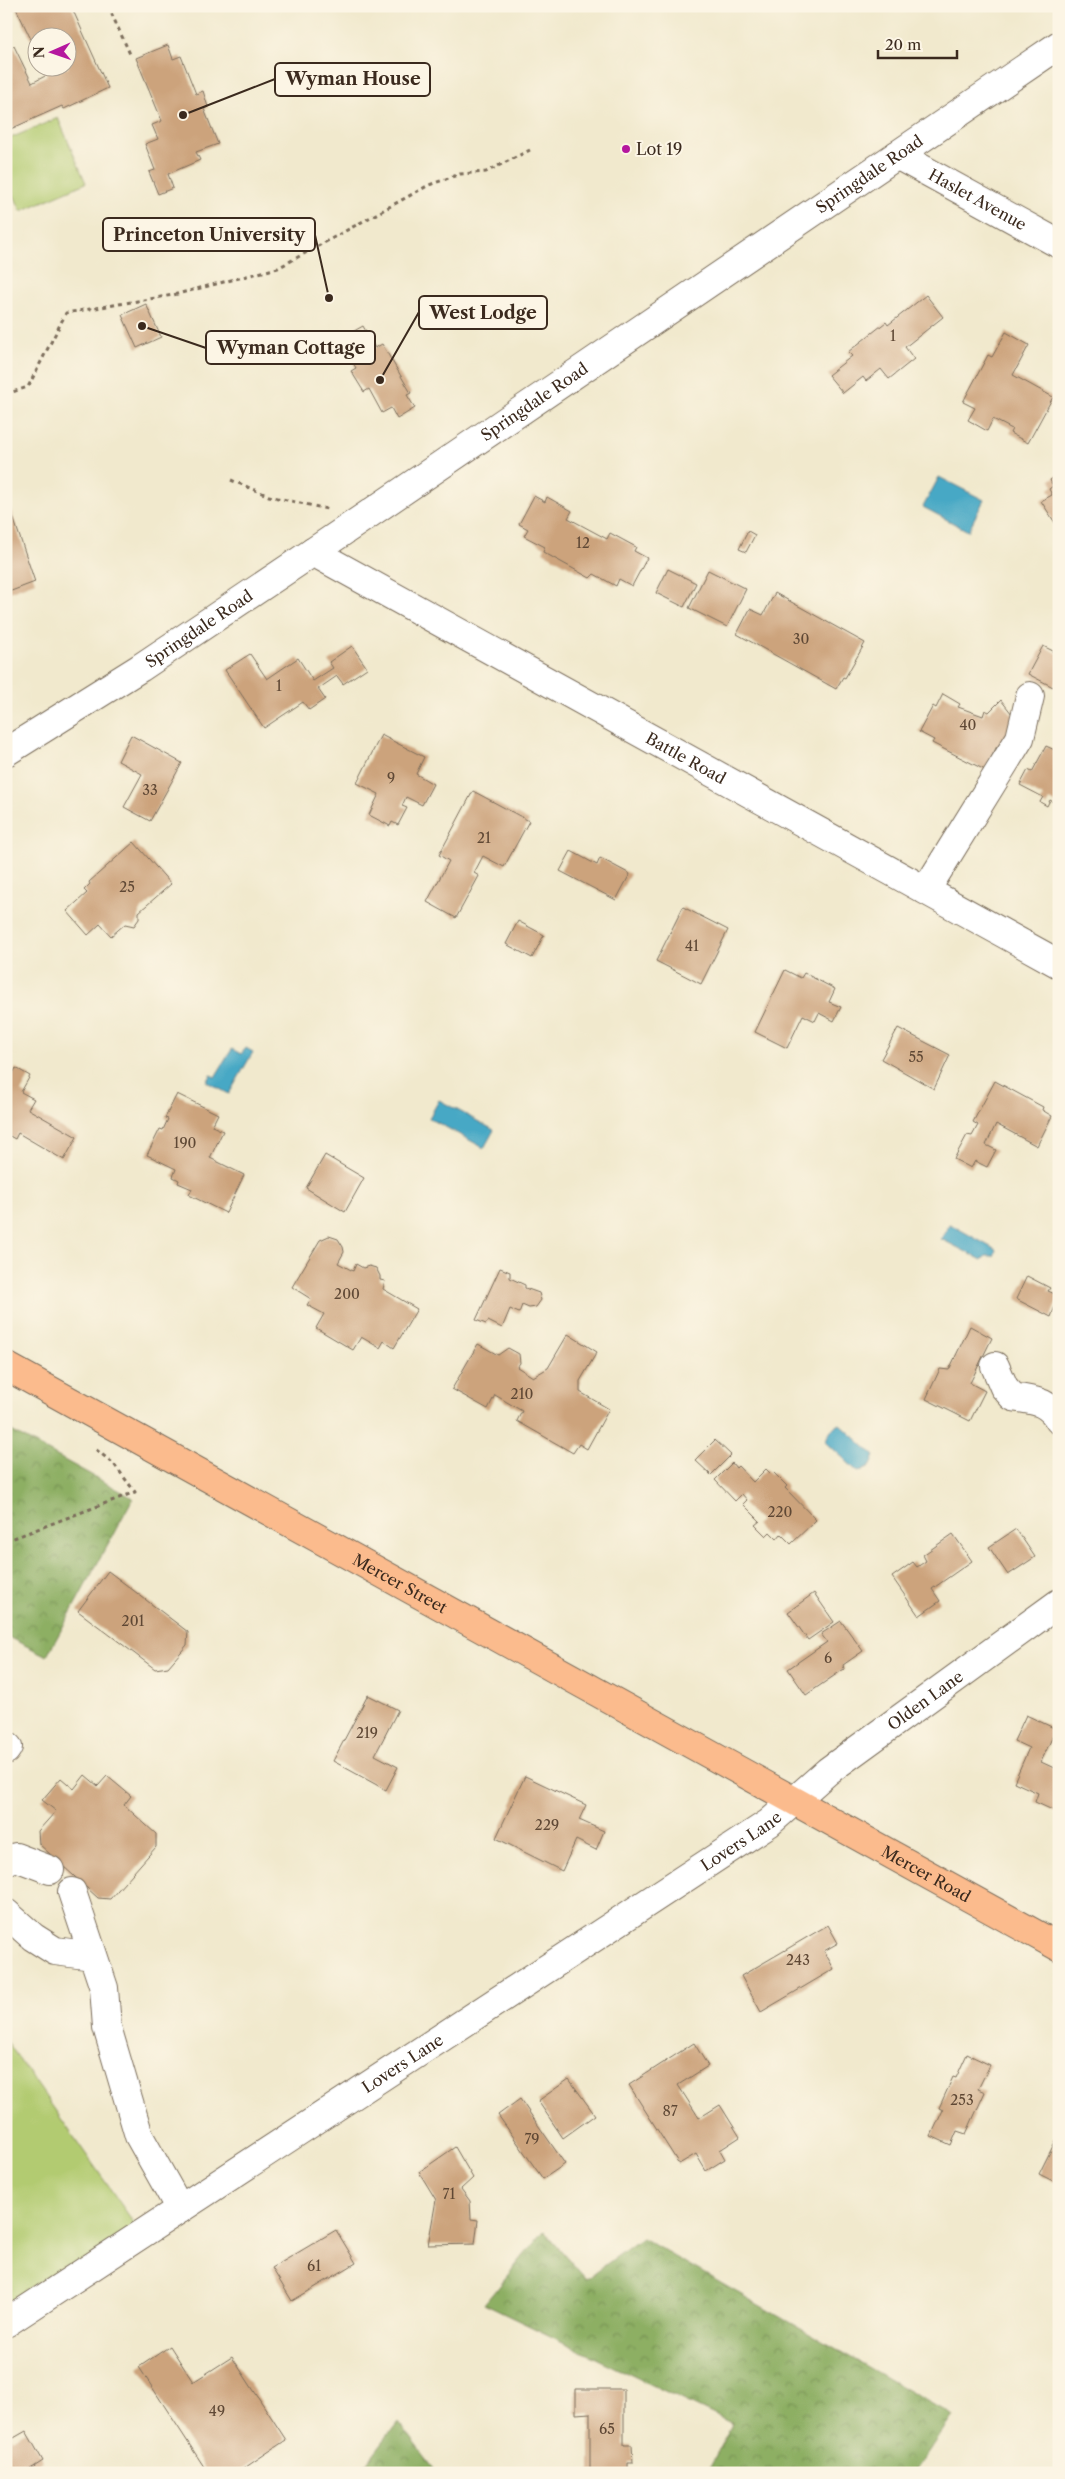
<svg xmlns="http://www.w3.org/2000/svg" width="1065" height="2479" viewBox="0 0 1065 2479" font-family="'Libre Caslon Text',serif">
<defs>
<pattern id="forest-crowns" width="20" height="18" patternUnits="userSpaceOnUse" patternTransform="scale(1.25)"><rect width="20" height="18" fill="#8daf63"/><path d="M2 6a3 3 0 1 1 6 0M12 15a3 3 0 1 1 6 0" fill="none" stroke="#748f51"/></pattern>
</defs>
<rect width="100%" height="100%" fill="#fcf5e5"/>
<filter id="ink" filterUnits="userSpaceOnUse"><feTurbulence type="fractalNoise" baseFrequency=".02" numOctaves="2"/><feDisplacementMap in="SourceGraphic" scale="10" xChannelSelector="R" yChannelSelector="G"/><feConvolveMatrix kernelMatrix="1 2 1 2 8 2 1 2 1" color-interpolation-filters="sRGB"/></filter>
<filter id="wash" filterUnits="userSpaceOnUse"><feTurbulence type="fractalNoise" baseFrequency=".0096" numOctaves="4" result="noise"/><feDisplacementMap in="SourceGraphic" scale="20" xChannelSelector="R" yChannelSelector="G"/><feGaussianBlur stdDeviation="1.12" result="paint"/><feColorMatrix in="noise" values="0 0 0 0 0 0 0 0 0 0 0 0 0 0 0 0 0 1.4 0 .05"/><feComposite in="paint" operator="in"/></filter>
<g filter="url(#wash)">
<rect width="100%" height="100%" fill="#f1e9cd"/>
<!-- green -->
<g fill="#b2cb71" stroke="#767a48">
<path d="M 58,118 L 86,183 L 21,211 L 6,177 L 6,140 Z"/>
<path d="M 6,2040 L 146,2240 L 6,2330 Z"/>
</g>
<!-- forest -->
<g fill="url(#forest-crowns)" stroke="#646c40">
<path d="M 6,1428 L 133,1498 L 47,1656 L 6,1636 Z"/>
<path d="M 544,2231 L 586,2279 L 642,2238 L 953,2416 L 913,2473 L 707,2473 L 733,2424 L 484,2304 Z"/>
<path d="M 398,2422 L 437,2473 L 359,2473 Z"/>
</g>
<!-- water -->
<g fill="#46a8c5" stroke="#406972">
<path d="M 939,477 L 984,500 L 968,531 L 923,507 Z"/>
<path d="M 232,1049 L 241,1054 L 246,1048 L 253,1052 L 229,1094 L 207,1082 L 211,1075 L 215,1077 Z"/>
<path d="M 439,1100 L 494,1130 L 484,1148 L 429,1118 Z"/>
<path d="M 950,1224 L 996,1250 L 994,1256 L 986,1256 L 982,1260 L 941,1239 Z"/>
<path d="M 840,1424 L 875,1456 L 870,1466 L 858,1472 L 825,1441 L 831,1430 Z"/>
</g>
<g id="blocks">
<!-- building -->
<g fill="#cca37b">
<path d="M 15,6 L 71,6 L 108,88 L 64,109 L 62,106 L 6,131 L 6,49 L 14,46 L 32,83 L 47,75 L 44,68 L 68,68 L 68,38 L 38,38 L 38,54 Z"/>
<path d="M 168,45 L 173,59 L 181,56 L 196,94 L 203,91 L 208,107 L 204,109 L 218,144 L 196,152 L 200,160 L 168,174 L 173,188 L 158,194 L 149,172 L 155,170 L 145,144 L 158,139 L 152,125 L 162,121 L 136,58 Z"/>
<path d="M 926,295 L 943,317 L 905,347 L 914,359 L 889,379 L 881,369 L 866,381 L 863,377 L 843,393 L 828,375 L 852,356 L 848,352 L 886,322 L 888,325 Z"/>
<path d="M 146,304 L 161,337 L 137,348 L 122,315 Z"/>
<path d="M 363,326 L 375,348 L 382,344 L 411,393 L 407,395 L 415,408 L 397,419 L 391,408 L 382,413 L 369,389 L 364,392 L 351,371 L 356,368 L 340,339 Z"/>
<path d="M 1006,332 L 1029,345 L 1013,375 L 1053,397 L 1028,443 L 1010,433 L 1012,429 L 993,419 L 987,431 L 968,420 L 975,408 L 963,402 L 988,355 L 992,357 Z"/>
<path d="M 1059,474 L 1059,529 L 1041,501 L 1052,495 L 1049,489 L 1053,486 L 1050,480 Z"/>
<path d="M 6,496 L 35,582 L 6,593 Z"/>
<path d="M 534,496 L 545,502 L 547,497 L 572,511 L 568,518 L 607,539 L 610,533 L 636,547 L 634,551 L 647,558 L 632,586 L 619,579 L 616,586 L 594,574 L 590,578 L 543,552 L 545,547 L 524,536 L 528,529 L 519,524 Z"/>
<path d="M 748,531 L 755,535 L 746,552 L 739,549 Z"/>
<path d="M 668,569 L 696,583 L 684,607 L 656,593 Z"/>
<path d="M 708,570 L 746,589 L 727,627 L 689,608 Z"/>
<path d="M 775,593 L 865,643 L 845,678 L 843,677 L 836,689 L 737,634 L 750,609 L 763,615 Z"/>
<path d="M 352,646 L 367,668 L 343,684 L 337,676 L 318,689 L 325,699 L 309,710 L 303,702 L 264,728 L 225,670 L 250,654 L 267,679 L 298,658 L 313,681 L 333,668 L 329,662 Z"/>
<path d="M 1043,646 L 1059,654 L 1059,677 L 1053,687 L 1028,674 Z"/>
<path d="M 943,694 L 960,704 L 958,707 L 983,716 L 985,710 L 989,712 L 1001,700 L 1012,714 L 1017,717 L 1001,748 L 997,746 L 985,770 L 932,743 L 934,740 L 919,732 L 933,706 L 936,708 Z"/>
<path d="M 131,735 L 182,763 L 150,821 L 124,807 L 142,774 L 118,761 Z"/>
<path d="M 381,735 L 424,757 L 416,774 L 433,784 L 422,805 L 406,797 L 402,806 L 407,808 L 398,825 L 392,822 L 390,826 L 369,815 L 379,794 L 357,783 Z"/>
<path d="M 1046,746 L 1059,752 L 1059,805 L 1050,800 L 1047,806 L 1040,802 L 1043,797 L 1020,785 L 1028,770 L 1032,772 Z"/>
<path d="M 473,791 L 529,821 L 504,867 L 483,856 L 474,873 L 479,876 L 456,918 L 427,902 L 449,861 L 439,855 Z"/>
<path d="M 134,842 L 171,884 L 139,912 L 139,919 L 134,926 L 125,924 L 111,936 L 100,924 L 88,935 L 67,911 L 87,893 L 84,890 L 90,884 L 89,882 Z"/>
<path d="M 571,851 L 597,865 L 600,858 L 630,874 L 616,900 L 560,871 Z"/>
<path d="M 683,907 L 728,930 L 701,984 L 656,961 Z"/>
<path d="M 518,921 L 544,935 L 532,958 L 506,944 Z"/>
<path d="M 785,970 L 801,978 L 804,973 L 835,989 L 829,1002 L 841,1007 L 834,1021 L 819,1013 L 815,1021 L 803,1015 L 787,1048 L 755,1032 Z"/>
<path d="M 898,1028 L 950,1055 L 934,1089 L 881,1059 Z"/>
<path d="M 16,1068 L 30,1076 L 21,1092 L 34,1099 L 28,1109 L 77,1137 L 64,1160 L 18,1133 L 15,1139 L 6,1134 L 6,1086 Z"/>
<path d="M 995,1081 L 1043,1107 L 1042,1110 L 1052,1116 L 1037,1146 L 996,1124 L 986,1145 L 996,1150 L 987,1167 L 975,1161 L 971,1168 L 954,1159 L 967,1135 L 972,1136 L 978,1125 L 973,1122 Z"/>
<path d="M 177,1094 L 218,1114 L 212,1126 L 223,1131 L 210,1158 L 244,1175 L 226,1213 L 189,1195 L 192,1189 L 178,1183 L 179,1180 L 173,1177 L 176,1169 L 147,1155 L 160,1129 L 163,1130 L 168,1119 L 165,1118 Z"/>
<path d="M 325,1155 L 364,1178 L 345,1212 L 306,1188 Z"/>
<path d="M 329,1236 L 338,1239 L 343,1247 L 344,1252 L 338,1263 L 353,1271 L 356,1264 L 363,1268 L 369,1266 L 376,1268 L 380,1276 L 380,1280 L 385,1281 L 383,1289 L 417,1309 L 394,1348 L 384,1341 L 380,1348 L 361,1337 L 353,1350 L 316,1328 L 324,1314 L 307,1305 L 311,1299 L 292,1287 L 320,1240 Z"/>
<path d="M 500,1268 L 510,1272 L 510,1278 L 525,1285 L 525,1288 L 539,1293 L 541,1300 L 536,1307 L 529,1308 L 522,1305 L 519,1313 L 510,1309 L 502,1328 L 488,1321 L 486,1324 L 476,1320 Z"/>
<path d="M 1027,1276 L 1050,1288 L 1048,1291 L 1059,1296 L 1051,1317 L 1016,1299 Z"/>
<path d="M 970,1326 L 992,1338 L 970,1383 L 985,1391 L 970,1421 L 926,1399 L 940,1369 L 949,1370 Z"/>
<path d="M 568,1334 L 597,1352 L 580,1381 L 580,1392 L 609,1409 L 587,1449 L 579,1444 L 573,1453 L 517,1421 L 522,1411 L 495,1395 L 488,1409 L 452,1389 L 478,1344 L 498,1355 L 508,1348 L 519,1354 L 520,1363 L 517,1367 L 533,1377 L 548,1368 Z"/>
<path d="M 715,1440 L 731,1455 L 711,1475 L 695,1460 Z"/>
<path d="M 732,1463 L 736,1468 L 738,1466 L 753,1482 L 766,1469 L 771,1474 L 773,1472 L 787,1486 L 785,1488 L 816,1520 L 791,1544 L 781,1534 L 777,1539 L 770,1532 L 766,1536 L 755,1525 L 760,1521 L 743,1504 L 747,1500 L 742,1494 L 735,1501 L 715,1480 Z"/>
<path d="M 1016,1529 L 1035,1557 L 1008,1575 L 989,1547 Z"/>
<path d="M 953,1534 L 972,1561 L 932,1589 L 940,1601 L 919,1616 L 892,1577 L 913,1562 L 917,1567 L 926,1561 L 923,1555 Z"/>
<path d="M 108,1571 L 188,1632 L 187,1645 L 168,1667 L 155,1669 L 78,1611 Z"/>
<path d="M 814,1593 L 834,1622 L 808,1640 L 788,1612 Z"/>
<path d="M 841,1621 L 863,1651 L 843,1665 L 844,1669 L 806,1695 L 788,1669 L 827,1642 L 821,1634 Z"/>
<path d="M 368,1695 L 398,1710 L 375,1755 L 398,1767 L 386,1790 L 333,1761 Z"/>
<path d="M 1026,1715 L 1056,1729 L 1041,1762 L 1054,1768 L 1059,1757 L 1059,1813 L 1035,1802 L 1038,1793 L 1014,1782 L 1029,1748 L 1014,1741 Z"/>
<path d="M 85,1775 L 98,1786 L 107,1776 L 131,1796 L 124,1805 L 156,1834 L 156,1847 L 110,1899 L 98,1898 L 39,1844 L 38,1831 L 56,1811 L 42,1800 L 61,1778 L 74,1789 Z"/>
<path d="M 525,1776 L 586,1805 L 579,1820 L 604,1831 L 596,1850 L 576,1840 L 562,1871 L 496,1838 Z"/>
<path d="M 828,1925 L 838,1943 L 824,1951 L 834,1969 L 761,2012 L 741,1976 Z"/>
<path d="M 694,2043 L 708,2066 L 678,2085 L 699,2118 L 720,2105 L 740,2137 L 720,2150 L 725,2159 L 706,2171 L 696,2154 L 679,2164 L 629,2085 Z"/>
<path d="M 967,2054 L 990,2065 L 978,2089 L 985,2092 L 966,2134 L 957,2131 L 951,2145 L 931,2136 L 943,2110 L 939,2108 L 953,2077 L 956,2078 Z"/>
<path d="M 569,2079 L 595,2115 L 563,2138 L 538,2101 Z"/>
<path d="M 520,2099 L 565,2164 L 543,2179 L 498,2115 Z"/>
<path d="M 1056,2140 L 1059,2141 L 1059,2184 L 1039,2174 Z"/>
<path d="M 455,2147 L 473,2178 L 461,2189 L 470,2201 L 471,2219 L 478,2220 L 475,2244 L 428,2245 L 436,2200 L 419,2172 Z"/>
<path d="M 336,2230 L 356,2263 L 292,2301 L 272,2268 Z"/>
<path d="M 170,2346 L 193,2382 L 232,2357 L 286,2440 L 237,2473 L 208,2473 L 139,2367 Z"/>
<path d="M 576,2389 L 624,2389 L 624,2445 L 632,2445 L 633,2463 L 628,2463 L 628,2473 L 590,2473 L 590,2413 L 576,2414 Z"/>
<path d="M 26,2431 L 43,2461 L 24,2473 L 6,2473 L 6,2439 L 10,2436 L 12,2439 Z"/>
</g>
</g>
</g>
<g filter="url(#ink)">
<use href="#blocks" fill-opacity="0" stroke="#7b6d5b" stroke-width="1"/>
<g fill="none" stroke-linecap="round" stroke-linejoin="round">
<!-- minor casing -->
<g stroke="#7b6d5b" stroke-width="30">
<g id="minor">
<path id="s1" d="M 897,155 L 1059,244"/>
<path id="s2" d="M 313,552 L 1059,964"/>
<path id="s3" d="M 6,752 L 140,668 L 313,552 L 1059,45"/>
<path d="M 926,890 L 1020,738 L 1030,696"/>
<path d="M 995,1366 L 1004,1387 L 1013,1397 C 1034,1401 1047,1400 1059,1420"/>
<path d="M 6,1750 L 8,1747"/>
<path d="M 6,1861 L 16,1857 L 50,1870"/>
<path d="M 72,1892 L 104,1988 L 107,2027 L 139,2136 L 180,2209"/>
<path d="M 6,1913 L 33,1937 L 55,1951 L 93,1956"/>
<path id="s4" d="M 6,2323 L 769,1823 L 828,1771 L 1059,1603"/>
</g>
</g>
<!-- major casing -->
<g stroke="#7b6d5b" stroke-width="30">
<g id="major">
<path id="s5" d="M 6,1366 L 1059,1947"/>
</g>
</g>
<!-- path -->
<g stroke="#7b6d5b" stroke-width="3" stroke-dasharray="4 4" stroke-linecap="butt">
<path d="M 108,6 L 130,54"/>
<path d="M 6,394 L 28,387 L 66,313 L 173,295 L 278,268 L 429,185 L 460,174 L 486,172 L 530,150"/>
<path d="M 231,480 L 269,496 L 327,509"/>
<path d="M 6,1541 L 135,1492 L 114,1464 L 94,1448"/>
</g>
<!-- minor -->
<use href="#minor" stroke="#fff" stroke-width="28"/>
<!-- major -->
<use href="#major" stroke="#fbbb8d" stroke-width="28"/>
</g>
</g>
<!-- markers -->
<circle fill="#b5179e" stroke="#fcf5e5" stroke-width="2" cx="626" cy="149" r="5"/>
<g text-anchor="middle" stroke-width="4" stroke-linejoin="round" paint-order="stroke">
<!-- number labels -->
<g font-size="14" fill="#5f4835">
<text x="893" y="341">1</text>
<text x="583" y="548">12</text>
<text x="801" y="644">30</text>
<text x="279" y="691">1</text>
<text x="968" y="730">40</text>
<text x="391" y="783">9</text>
<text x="150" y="795">33</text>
<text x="484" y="843">21</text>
<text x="127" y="892">25</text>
<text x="692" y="951">41</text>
<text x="916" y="1062">55</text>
<text x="185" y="1148">190</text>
<text x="347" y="1299">200</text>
<text x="522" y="1399">210</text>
<text x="780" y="1517">220</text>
<text x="133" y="1626">201</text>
<text x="828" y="1663">6</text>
<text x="367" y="1738">219</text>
<text x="547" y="1830">229</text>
<text x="798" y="1965">243</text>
<text x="962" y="2105">253</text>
<text x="670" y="2116">87</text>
<text x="532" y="2144">79</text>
<text x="449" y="2199">71</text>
<text x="314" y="2271">61</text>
<text x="217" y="2416">49</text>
<text x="607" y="2434">65</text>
</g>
<!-- poi labels -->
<g font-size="16" fill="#3b2a1e" stroke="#fcf5e5" text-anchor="start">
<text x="636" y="155">Lot 19</text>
</g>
<!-- street labels -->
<g font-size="16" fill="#3b2a1e" stroke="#fcf5e5">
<text dy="6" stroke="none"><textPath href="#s3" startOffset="1039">Springdale Road</textPath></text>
<text dy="6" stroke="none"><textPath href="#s1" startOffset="92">Haslet Avenue</textPath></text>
<text dy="6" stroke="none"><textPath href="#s3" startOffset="634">Springdale Road</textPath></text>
<text dy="6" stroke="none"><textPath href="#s3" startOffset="229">Springdale Road</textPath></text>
<text dy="6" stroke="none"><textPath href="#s2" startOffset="426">Battle Road</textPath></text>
<text dy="6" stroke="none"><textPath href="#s5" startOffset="450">Mercer Street</textPath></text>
<text dy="6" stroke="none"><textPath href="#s4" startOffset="1111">Olden Lane</textPath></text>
<text dy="6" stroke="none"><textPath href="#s4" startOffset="879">Lovers Lane</textPath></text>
<text dy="6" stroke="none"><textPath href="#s5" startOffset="1051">Mercer Road</textPath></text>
<text dy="6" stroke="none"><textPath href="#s4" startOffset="474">Lovers Lane</textPath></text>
</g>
</g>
<!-- callouts -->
<path fill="none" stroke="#3b2a1e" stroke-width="2" d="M183 115L275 79M329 298L315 235M380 380L419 312M142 326L206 348"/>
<g fill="#3b2a1e" stroke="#fcf5e5" stroke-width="2">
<circle cx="183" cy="115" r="5"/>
<circle cx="329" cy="298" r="5"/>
<circle cx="380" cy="380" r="5"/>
<circle cx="142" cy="326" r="5"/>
</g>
<g fill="#fcf5e5" stroke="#3b2a1e" stroke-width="2">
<rect x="275" y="63" width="155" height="33" rx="5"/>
<rect x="103" y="218" width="212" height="33" rx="5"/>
<rect x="419" y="296" width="128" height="33" rx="5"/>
<rect x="206" y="331" width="169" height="33" rx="5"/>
</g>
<g font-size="18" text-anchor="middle" font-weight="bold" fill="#3b2a1e">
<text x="353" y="85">Wyman House</text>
<text x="209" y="241">Princeton University</text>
<text x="483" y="319">West Lodge</text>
<text x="291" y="354">Wyman Cottage</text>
</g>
<!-- margin -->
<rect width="1065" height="2479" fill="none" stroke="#fcf5e5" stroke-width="25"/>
<!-- north arrow -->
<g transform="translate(52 52) rotate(268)"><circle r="24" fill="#fcf5e5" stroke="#afa495"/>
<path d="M0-4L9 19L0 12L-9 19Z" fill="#b5179e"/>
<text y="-8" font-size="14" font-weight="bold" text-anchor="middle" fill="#3b2a1e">N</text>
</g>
<!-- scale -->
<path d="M878 50v8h79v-8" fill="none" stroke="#3b2a1e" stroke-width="2.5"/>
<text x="885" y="50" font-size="15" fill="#3b2a1e" stroke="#fcf5e5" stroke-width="4" paint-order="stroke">20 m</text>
</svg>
